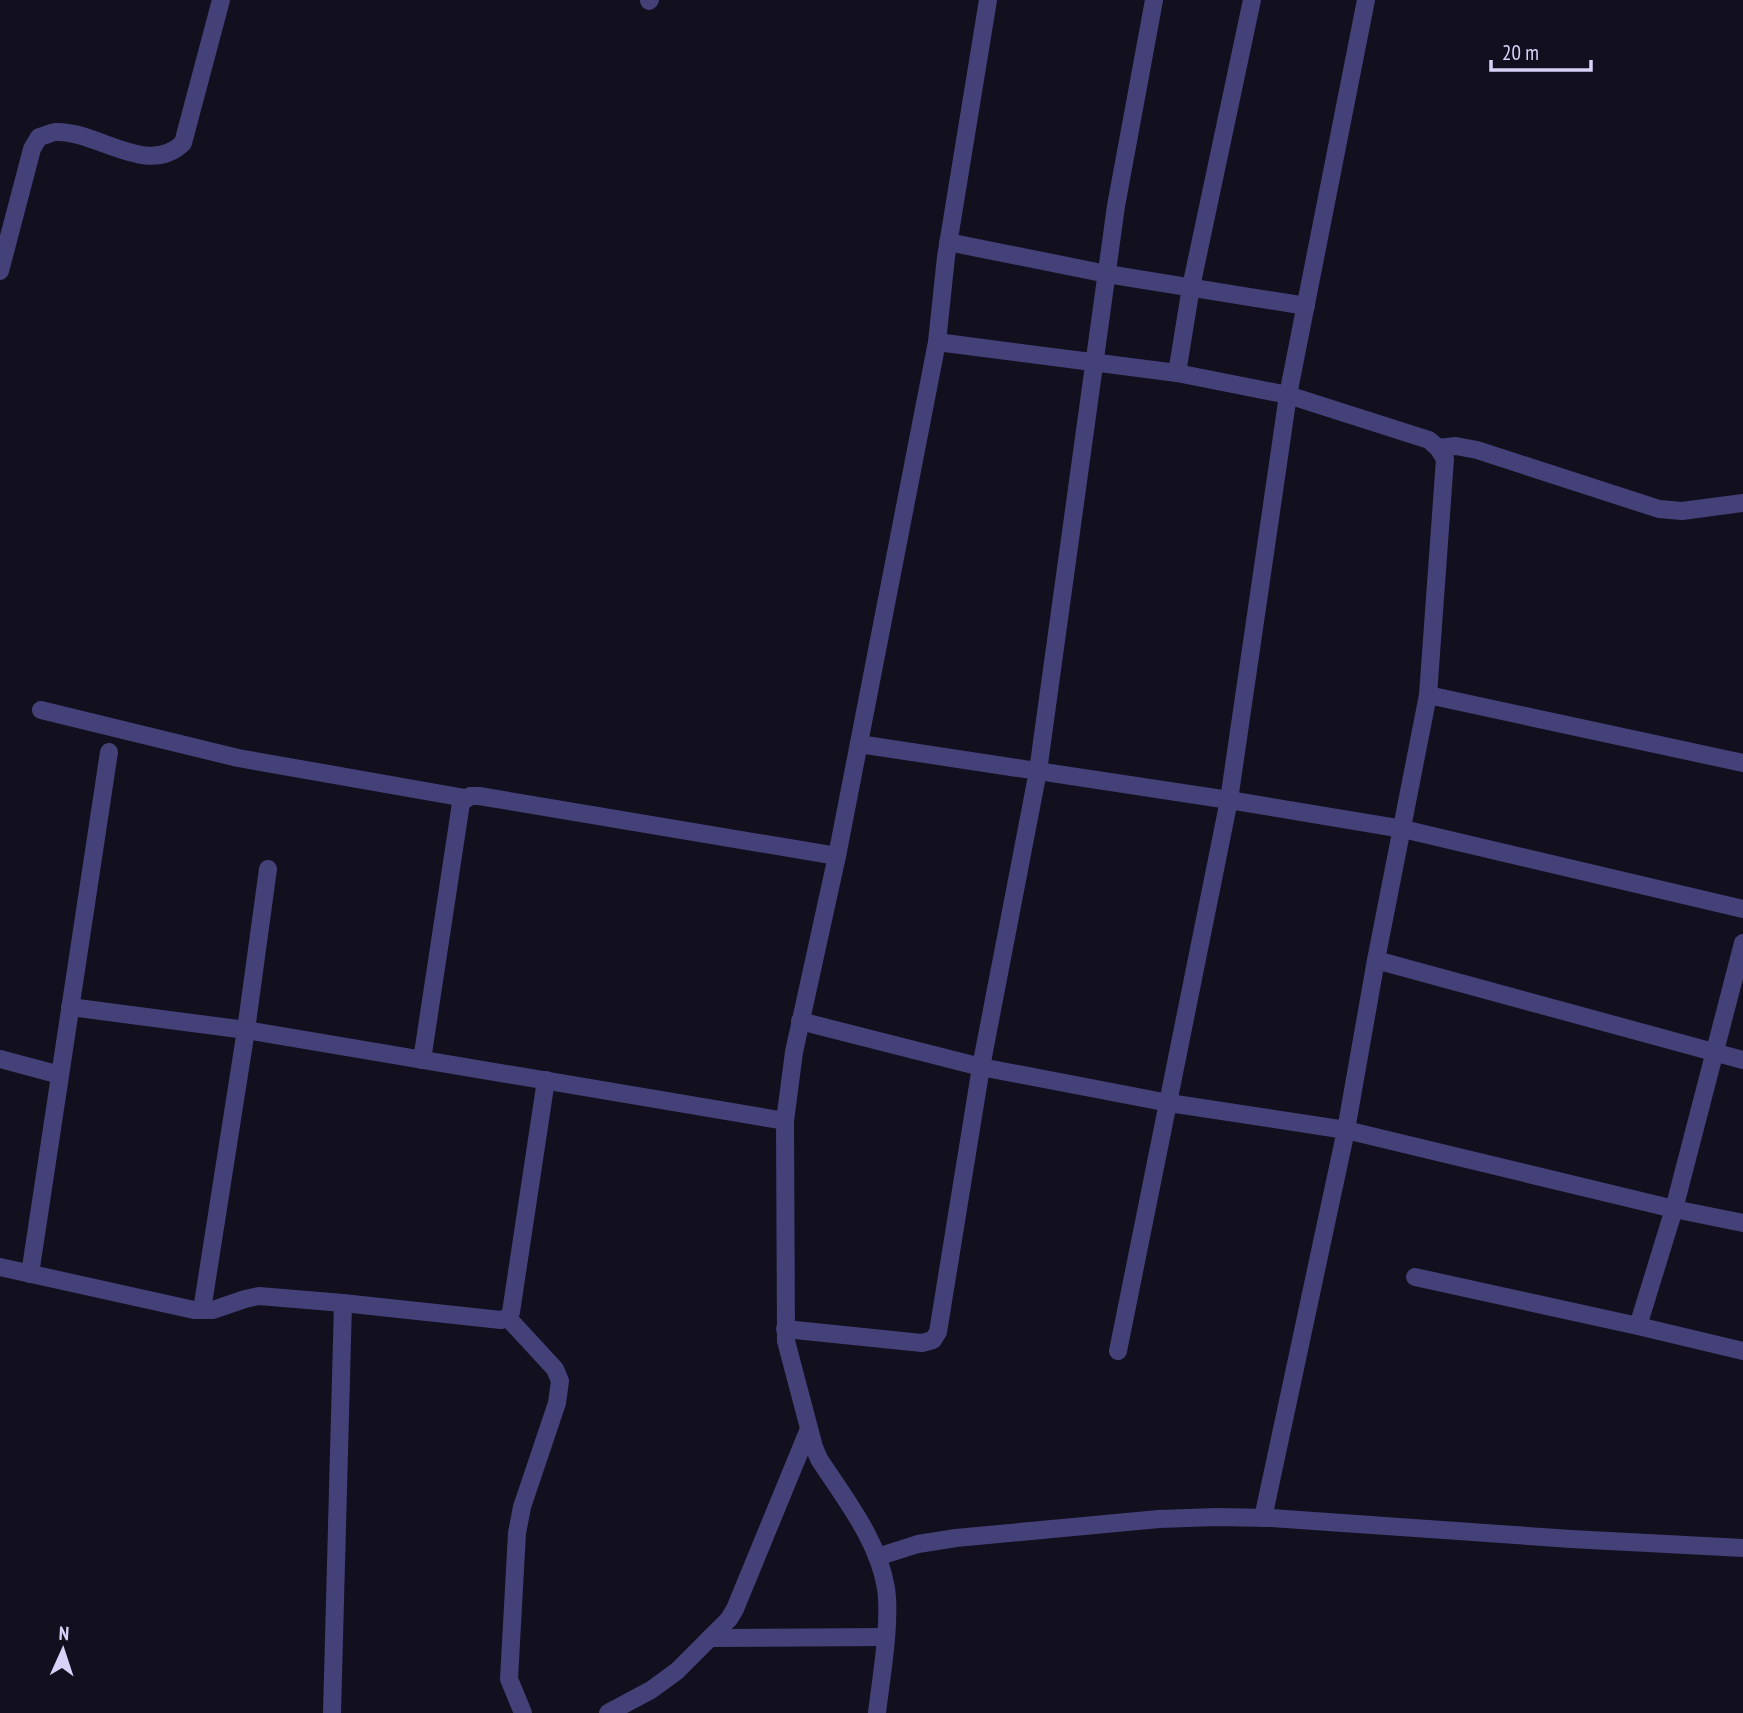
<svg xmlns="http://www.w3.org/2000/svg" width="1743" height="1713" viewBox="0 0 1743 1713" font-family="'PT Sans Narrow',sans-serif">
<rect width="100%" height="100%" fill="#120f1f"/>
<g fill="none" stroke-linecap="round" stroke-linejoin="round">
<!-- minor -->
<g stroke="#444078" stroke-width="18">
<path d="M 649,1 L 650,0"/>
<path d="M 948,242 L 1107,274 L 1306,306"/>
<path d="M 0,271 L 32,149 L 39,137 C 44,136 50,133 55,132 C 97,130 147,178 183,143 L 221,0"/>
<path d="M 937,342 L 1177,373 L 1288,395 L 1429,440 L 1438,448 L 1445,459 L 1428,695 L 1376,960 L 1346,1130 L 1263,1518"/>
<path d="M 1177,373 L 1191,287 L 1252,0"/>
<path d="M 1438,448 L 1456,446 L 1477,450 L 1659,509 L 1682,511 L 1743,503"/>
<path d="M 1428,695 L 1743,763"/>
<path d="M 41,710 L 238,758 L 465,798"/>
<path d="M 859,744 L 1229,800 L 1403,829 L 1743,909"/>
<path d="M 1376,960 L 1743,1060"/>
<path d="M 70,1007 L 246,1030 L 785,1121"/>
<path d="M 800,1021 L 981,1067 L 1169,1103 L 1346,1130 L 1674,1209 L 1743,1223"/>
<path d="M 0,1059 L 60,1075"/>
<path d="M 422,1060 L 461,803 L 470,796 L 479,796 L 837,856"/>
<path d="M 0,1267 L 194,1310 L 213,1310 L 245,1299 L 259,1296 L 343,1303 L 501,1320 L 508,1318 L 511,1312 L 546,1080"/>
<path d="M 30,1274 L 109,752"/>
<path d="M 1415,1277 L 1638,1326 L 1743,1351"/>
<path d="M 202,1310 L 246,1030 L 268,869"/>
<path d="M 508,1318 L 555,1369 L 560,1381 L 557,1403 L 522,1507 L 517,1533 L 509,1679 L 523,1713"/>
<path d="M 1638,1326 L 1674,1209 L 1743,943"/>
<path d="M 785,1329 L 922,1343 L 933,1340 L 938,1332 L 981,1067 L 1038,771 L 1116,206 L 1154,0"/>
<path d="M 1118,1351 L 1229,800 L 1288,395 L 1366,0"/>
<path d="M 877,1557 L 918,1544 L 956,1538 L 1159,1519 L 1216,1517 L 1271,1518 L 1571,1539 L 1743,1548"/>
<path d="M 710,1638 L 885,1637"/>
<path d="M 332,1713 L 343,1303"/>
<path d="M 608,1713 L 651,1690 L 677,1671 L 729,1619 L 735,1609 L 809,1429"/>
<path d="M 877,1713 C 881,1678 891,1623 886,1588 C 878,1540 845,1499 819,1459 L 814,1447 L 786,1341 L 785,1121 L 794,1052 L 837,856 L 937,342 L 946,257 L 988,0"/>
</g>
</g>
<!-- north arrow -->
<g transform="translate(63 1650) rotate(3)" stroke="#120f1f" stroke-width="5" paint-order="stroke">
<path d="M0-5L12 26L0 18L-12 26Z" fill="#d8d2f9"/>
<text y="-10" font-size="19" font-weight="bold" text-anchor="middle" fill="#d8d2f9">N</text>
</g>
<!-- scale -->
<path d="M1491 60v10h100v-10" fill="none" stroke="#d8d2f9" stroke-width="3.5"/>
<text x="1502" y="60" font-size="21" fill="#d8d2f9" stroke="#120f1f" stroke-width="5" paint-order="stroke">20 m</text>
</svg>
